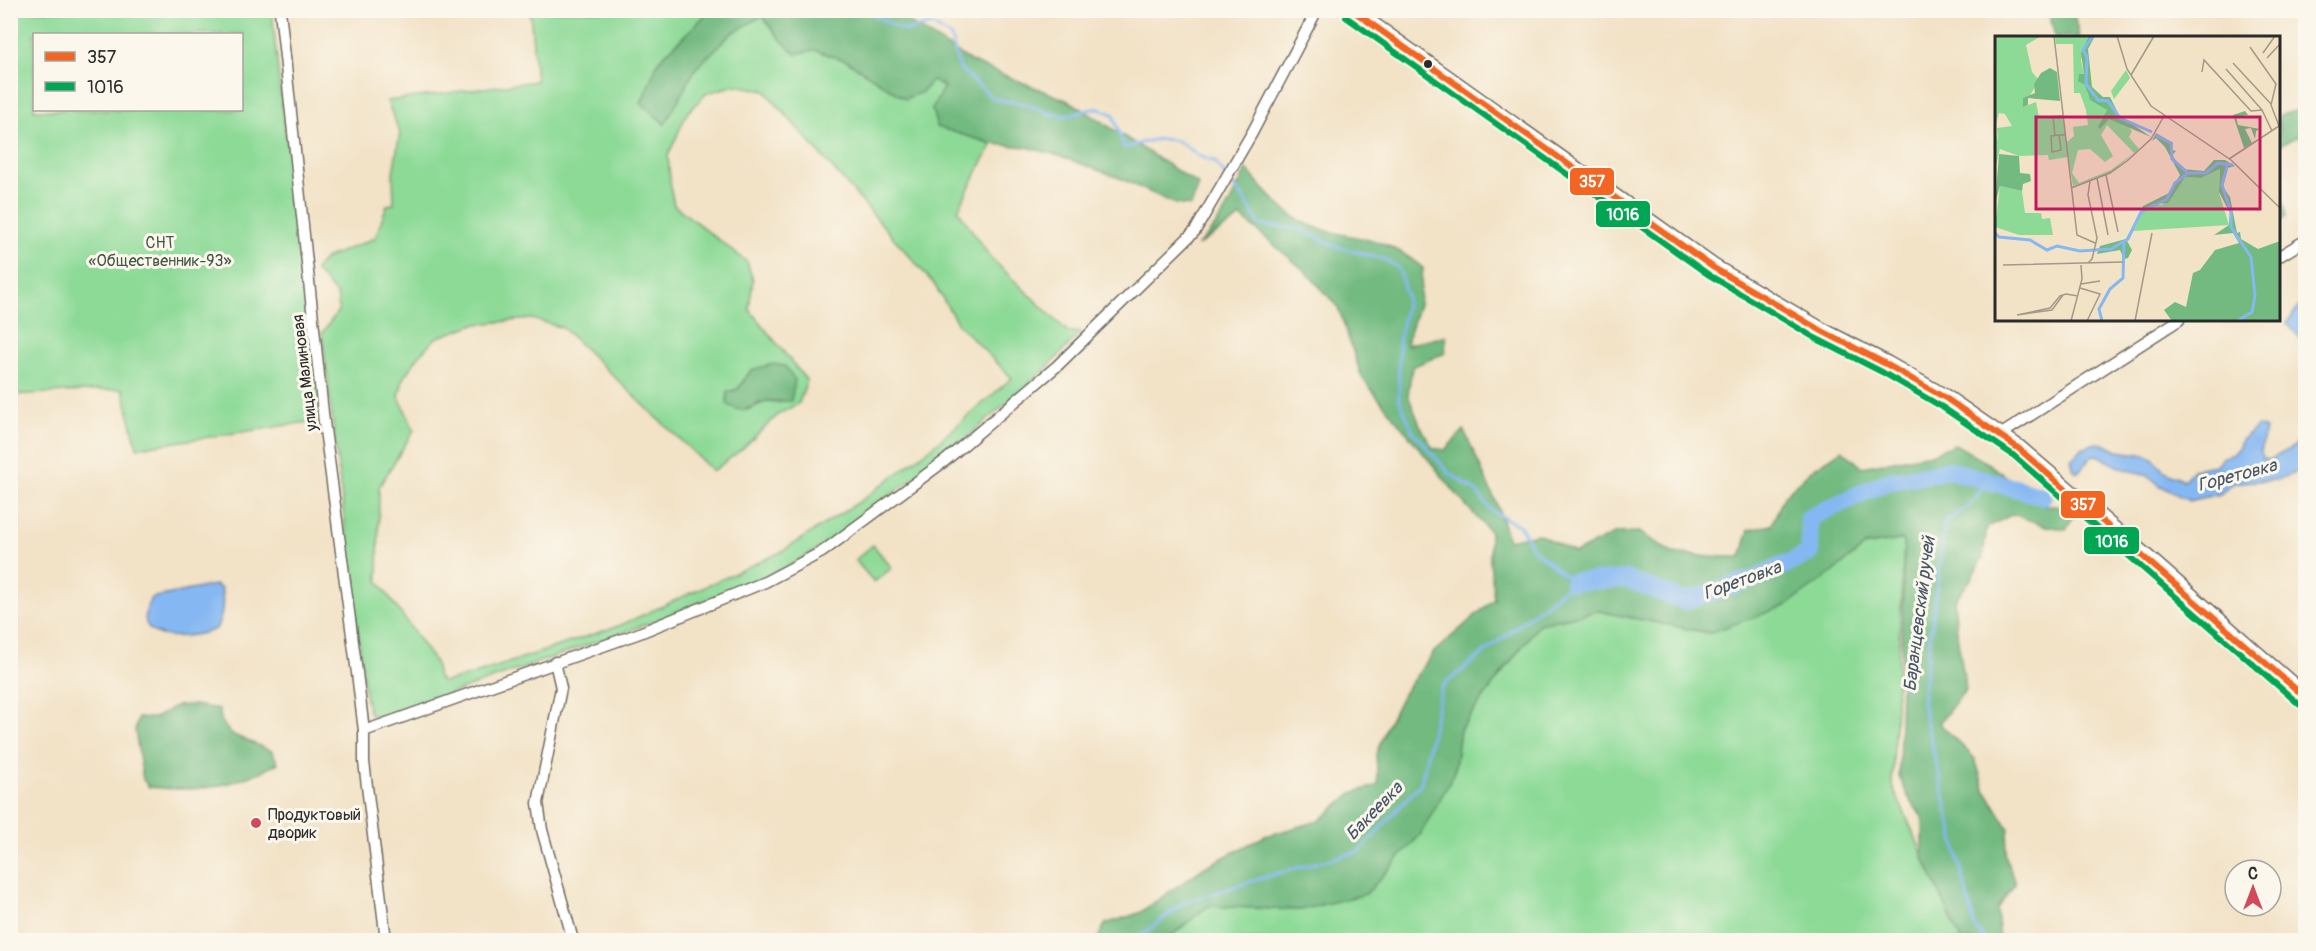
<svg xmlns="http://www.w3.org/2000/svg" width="2316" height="951" viewBox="0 0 2316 951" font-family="Pangolin,sans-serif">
<rect width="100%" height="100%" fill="#fbf7ec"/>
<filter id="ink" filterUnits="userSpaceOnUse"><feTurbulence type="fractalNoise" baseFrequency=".0167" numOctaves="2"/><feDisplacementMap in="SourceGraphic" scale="12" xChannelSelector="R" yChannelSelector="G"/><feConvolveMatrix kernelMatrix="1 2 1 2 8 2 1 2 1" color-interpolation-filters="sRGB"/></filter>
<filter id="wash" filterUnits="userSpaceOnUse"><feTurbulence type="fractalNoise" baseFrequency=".008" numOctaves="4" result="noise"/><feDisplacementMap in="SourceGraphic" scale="24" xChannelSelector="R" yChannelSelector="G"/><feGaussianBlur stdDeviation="1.35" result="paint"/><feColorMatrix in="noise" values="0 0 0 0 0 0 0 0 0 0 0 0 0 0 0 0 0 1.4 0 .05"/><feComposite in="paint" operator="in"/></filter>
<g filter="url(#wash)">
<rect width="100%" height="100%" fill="#f2e2c6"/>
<!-- green -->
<g fill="#8dda97" stroke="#5c8261" stroke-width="1.5" fill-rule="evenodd">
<path d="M 10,11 L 272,11 L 281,101 L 327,419 L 137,448 L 123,389 L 11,395 ZM 34,34 L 242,34 L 242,110 L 34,110 Z"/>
<path d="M 530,11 L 710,11 L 659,60 L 664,124 L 696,68 L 732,33 L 762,16 L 782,41 L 815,50 L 847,61 L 873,77 L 922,92 L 932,80 L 944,87 L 932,109 L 937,127 L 993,144 L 980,166 L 958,210 L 990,257 L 1068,332 L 1081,332 L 1046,369 L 957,446 L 818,549 L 785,568 L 658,620 L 384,717 L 370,715 L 366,701 L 322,333 L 339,310 L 337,295 L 315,270 L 326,258 L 375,238 L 387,205 L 394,204 L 393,173 L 400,133 L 387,101 L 536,81 ZM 736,85 L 765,91 L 934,284 L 958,324 L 1012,378 L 931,448 L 862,500 L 781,552 L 621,625 L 466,677 L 443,682 L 438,678 L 435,662 L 378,581 L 379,487 L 414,430 L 399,397 L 403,378 L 421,353 L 436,338 L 475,324 L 532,319 L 563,328 L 713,471 L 742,449 L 779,414 L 799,403 L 807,381 L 749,309 L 753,280 L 747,262 L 674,205 L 671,191 L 668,156 L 687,113 L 707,93 ZM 751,370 L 780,403 L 768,401 L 747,410 L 727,392 L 738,389 Z"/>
<path d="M 1900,540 L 1904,540 L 1892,785 L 1961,940 L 1166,940 L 1208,906 L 1300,910 L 1454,774 L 1460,729 L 1539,624 L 1598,611 L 1709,633 L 1832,573 L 1866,545 Z"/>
<path d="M 873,545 L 892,568 L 874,582 L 855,560 Z"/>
</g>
<!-- forest -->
<g fill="#72ba80" stroke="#4e7256" stroke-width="1.5">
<path d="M 710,11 L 902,11 L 910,23 L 972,62 L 1071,102 L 1199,185 L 1191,206 L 1175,204 L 1122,179 L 1063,157 L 1027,147 L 993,144 L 937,127 L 932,109 L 944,86 L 932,80 L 922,92 L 905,99 L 847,61 L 815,50 L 795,54 L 782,41 L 762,16 L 732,33 L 696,68 L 665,124 L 641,103 L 659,60 Z"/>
<path d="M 2049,11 L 2073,11 L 2079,37 L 2055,37 Z"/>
<path d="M 2301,109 L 2305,113 L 2305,133 L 2279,145 L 2279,115 Z"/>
<path d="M 1246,169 C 1261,186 1280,209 1299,220 C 1322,233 1350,235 1375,241 C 1392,246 1409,256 1423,268 L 1419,304 L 1406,345 L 1446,336 L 1445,353 L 1412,367 L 1408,395 L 1420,425 L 1433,448 L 1445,450 L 1464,430 L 1498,507 L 1508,540 L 1538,534 L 1575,553 L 1616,533 L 1639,532 L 1672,553 L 1710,557 L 1741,557 L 1749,530 L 1771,525 L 1785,495 L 1810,471 L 1842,450 L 1862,467 L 1931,454 L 1955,444 L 1987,463 L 2024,489 L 2039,504 L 2060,507 L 2073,517 L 2066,529 L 2046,526 L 2013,514 L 1987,527 L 1983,557 L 1971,579 L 1954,601 L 1958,641 L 1966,689 L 1939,723 L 1975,759 L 1984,788 L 2009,829 L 2005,854 L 2015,884 L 1997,909 L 2000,940 L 1961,940 L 1923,856 L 1923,818 L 1908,797 L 1899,776 L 1904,541 L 1901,540 L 1866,545 L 1832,573 L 1785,606 L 1709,633 L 1598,611 L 1539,624 L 1460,729 L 1454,774 L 1420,835 L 1366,894 L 1300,910 L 1208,906 L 1166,940 L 1097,940 L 1105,924 L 1139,913 L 1205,867 L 1265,836 L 1319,821 L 1352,793 L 1378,785 L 1376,754 L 1386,728 L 1403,694 L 1434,652 L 1494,599 L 1490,561 L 1490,532 L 1463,502 L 1362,378 L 1338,307 L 1305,271 L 1241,217 L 1197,246 C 1221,224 1233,198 1246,169 Z"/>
<path d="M 2278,175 L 2286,216 L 2279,222 L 2278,222 Z"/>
<path d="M 773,364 L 785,366 L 795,380 L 791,401 C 783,402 775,400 767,401 C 748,404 747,418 727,404 L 727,392 L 738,389 L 751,370 Z"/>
<path d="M 194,705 L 219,709 L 222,723 L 231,734 L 272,751 L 278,763 C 235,787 197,793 149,787 L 143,780 L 135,730 L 138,718 L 155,718 L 175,706 Z"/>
</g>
<!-- water -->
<g fill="#85b8f2" stroke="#58728e" stroke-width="1.5">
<path d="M 2305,302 L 2305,344 L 2287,323 L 2298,307 Z"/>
<path d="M 2258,426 L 2265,429 L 2261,452 L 2262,459 L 2270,460 L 2305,440 L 2305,472 L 2297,472 L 2277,480 L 2239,482 L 2232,484 L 2220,494 L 2189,501 L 2159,485 L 2147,474 C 2138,474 2117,467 2110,462 C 2103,458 2101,455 2093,455 L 2078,472 L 2074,470 L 2071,459 L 2082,448 L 2096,443 L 2104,444 L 2117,451 L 2147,455 L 2154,459 L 2163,470 L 2184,480 L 2194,469 L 2216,465 L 2221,458 L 2234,453 L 2239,448 L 2241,440 Z"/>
<path d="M 215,585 L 221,588 C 224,602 223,616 216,629 C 190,639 126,647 151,598 Z"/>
</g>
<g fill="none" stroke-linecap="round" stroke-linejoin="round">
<!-- stream -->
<g stroke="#85b8f2" stroke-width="3">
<path d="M 870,10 L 873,15 L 905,31 L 931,24 L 951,37 L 959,68 L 994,99 L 1026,104 L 1047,113 L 1066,116 L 1096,108 L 1113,114 L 1124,148 C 1139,143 1160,136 1176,141 C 1191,146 1194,158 1214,161 L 1244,199 L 1260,225 L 1300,229 L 1335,246 L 1383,259 L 1399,268 L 1407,299 L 1399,342 L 1399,399 L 1413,431 L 1449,473 L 1477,492 L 1492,511 L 1520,526 L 1533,549 L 1573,582 L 1442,686 L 1421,783 L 1360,851 L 1282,872 L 1183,903 L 1136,940"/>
<path d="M 1986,940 L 1975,928 L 1922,703 L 1945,521 L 1969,506 L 1988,481"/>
</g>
<!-- river -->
<path stroke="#85b8f2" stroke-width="18" d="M 1573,582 L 1626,579 L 1685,601 L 1757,578 L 1810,553 L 1809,518 L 1886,482 L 1949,470 L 2043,496"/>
</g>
</g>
<g filter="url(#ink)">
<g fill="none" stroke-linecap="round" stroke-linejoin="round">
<!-- street casing -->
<g stroke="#716b61" stroke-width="13">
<g id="street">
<path d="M 280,10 L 324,422 L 357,673 L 364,731 L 364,762 L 386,940"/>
<path d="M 2278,257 L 2306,240"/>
<path d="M 2000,435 L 2179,320"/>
<path d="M 555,662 L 561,688 L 538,803 L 542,830 L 573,940"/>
<path d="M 364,731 L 637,634 L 765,582 L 822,552 L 946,460 L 1057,366 L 1195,231 L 1252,133 L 1317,10"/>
</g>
</g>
<!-- primary casing -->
<g stroke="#716b61" stroke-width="19">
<path id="primary" d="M 1351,10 L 1714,268 L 1820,330 L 1886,364 L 1947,399 L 2018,448 L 2156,566 L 2306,698"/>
</g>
<!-- street -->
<use href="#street" stroke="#fff" stroke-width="10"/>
<!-- primary -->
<use href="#primary" stroke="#fff" stroke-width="16"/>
<!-- bus-1 casing -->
<g stroke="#fbf7ec" stroke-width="10">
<path id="bus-1" d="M 1352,10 L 1714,268 L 1820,330 L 1886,364 L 1947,399 L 2018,448 L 2306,698"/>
</g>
<!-- bus-2 casing -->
<g stroke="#fbf7ec" stroke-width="10">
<path id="bus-2" d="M 1346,17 L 1709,275 L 1815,338 L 1882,372 L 1942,407 L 2013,455 L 2300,705"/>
</g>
<!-- bus-1 -->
<use href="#bus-1" stroke="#f26522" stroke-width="6"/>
<!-- bus-2 -->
<use href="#bus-2" stroke="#00a651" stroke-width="6"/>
</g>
</g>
<!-- markers -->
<circle fill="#2b2b2b" stroke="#fbf7ec" stroke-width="2" cx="1428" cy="64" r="5"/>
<circle fill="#d1495b" stroke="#fbf7ec" stroke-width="2" cx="256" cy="823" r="6"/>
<g text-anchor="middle" stroke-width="6" stroke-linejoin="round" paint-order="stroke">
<!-- park labels -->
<g font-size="16" fill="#445746" stroke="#fbf7ec">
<text x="160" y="248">СНТ<tspan x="160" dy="18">«Общественник-93»</tspan></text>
</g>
<!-- street labels -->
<g font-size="16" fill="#2b2b2b" stroke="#fbf7ec">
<text transform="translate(304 373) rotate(-97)" y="6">улица Малиновая</text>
</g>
<!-- poi labels -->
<g font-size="16" fill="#2b2b2b" stroke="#fbf7ec" text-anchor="start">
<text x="268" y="820">Продуктовый<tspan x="268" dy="18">дворик</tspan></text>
</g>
<!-- water labels -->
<g font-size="18" font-style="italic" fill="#465567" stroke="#fbf7ec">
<text transform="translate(2237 475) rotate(-15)" y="6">Горетовка</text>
<text transform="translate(1742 580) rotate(-20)" y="6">Горетовка</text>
<text transform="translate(1919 614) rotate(-83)" y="6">Баранцевский ручей</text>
<text transform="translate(1374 811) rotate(-46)" y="6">Бакеевка</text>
</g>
</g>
<!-- overview -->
<g transform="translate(1995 36)">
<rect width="285" height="285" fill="#f2e2c6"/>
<path d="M 0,0 L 46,0 L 31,9 L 37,36 L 44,44 L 28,71 L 41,66 L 44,81 L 67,79 L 72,106 L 79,100 L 78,91 L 93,89 L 91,74 L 85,57 L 79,57 L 78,8 L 61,8 L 60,0 L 94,0 L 86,24 L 93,59 L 112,74 L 108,88 L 115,82 L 132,89 L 137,95 L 134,101 L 144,113 L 117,136 L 78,150 L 73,121 L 54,124 L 53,119 L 24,120 L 5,113 L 0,134 L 0,94 L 3,105 L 2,92 L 17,90 L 10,78 L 4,77 L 0,91 ZM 112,89 L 139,117 L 116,134 L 84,147 L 77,137 L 83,114 L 95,113 L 110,126 L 118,120 L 106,99 ZM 131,34 L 135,42 L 119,63 L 116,55 ZM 225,133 L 224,157 L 234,189 L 138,195 L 149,175 L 158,168 L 167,169 L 190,141 L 206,142 ZM 5,150 L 27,155 L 30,177 L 46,177 L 47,183 L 55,182 L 58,199 L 24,199 L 0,191 Z" fill="#8dda97" fill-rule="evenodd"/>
<path d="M 94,0 L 100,0 L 93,13 L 97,51 L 108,61 L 115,61 L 124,79 L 156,101 L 114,83 L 105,93 L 103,91 L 112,74 L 95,64 L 90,49 L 83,45 L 84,38 L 89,38 L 86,17 ZM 55,32 L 62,36 L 65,65 L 33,62 L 33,69 L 28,71 L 28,62 L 40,57 L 39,48 L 46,37 ZM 250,75 L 253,79 L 241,81 L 243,89 L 265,93 L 261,95 L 260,103 L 256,92 L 250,93 L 257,107 L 249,112 L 238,79 ZM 161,97 L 178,107 L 177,114 L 181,115 L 177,119 L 187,133 L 209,135 L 219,124 L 230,124 L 240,130 L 233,132 L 228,151 L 235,161 L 242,197 L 245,196 L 246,203 L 263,213 L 285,205 L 285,285 L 177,285 L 169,274 L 180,266 L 191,271 L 198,237 L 205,234 L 220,214 L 244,207 L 238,197 L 219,199 L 234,189 L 235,177 L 224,156 L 225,133 L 206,142 L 190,141 L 173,167 L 158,168 L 149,175 L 132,205 L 137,214 L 133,222 L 129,223 L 125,214 L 102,218 L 105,210 L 131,203 L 148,170 L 174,157 L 185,139 L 170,111 L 161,102 L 157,105 ZM 4,118 L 24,120 L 25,137 L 35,138 L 36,145 L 28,148 L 27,155 L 5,150 L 0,168 Z" fill="#72ba80"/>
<path fill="none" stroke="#85b8f2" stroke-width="3" d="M 98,0 L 88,14 L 92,21 L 91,48 L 103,64 L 113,65 L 125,82 L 157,96M 233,127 L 227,149 L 236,176 L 236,191 L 256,221 L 260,260 L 257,276 L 242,285M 193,137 L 211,137 L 223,127 L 238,129M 0,197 L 4,201 L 35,204 L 52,214 L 62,210 L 85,215 L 116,213 L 133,203 L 146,176 L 172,163 L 180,147 L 193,137 L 177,123 L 176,107 L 160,99M 107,285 L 104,273 L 115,253 L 128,242 L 129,205"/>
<path fill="none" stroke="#a29988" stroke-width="1.5" d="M 59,0 L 82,199 L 100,207M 122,0 L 132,33 L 156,70 L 236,124 L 285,172M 255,11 L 281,48 L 276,69 L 284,90M 268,17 L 280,0M 272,22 L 285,8M 238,27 L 276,68M 231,33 L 267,74M 207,36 L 209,24 L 256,75 L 267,74 L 277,95M 136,39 L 159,0M 58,80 L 60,100M 64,99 L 66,114 L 57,116 L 56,100 L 64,99 L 70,99M 234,123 L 284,90M 111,139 L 123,196M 102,142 L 113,199M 76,152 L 115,137 L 132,125 L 156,103 L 169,80M 93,227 L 97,223 L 102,202 L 93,159 L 95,145M 8,229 L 128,226M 86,248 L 105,245M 85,252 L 105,258 L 92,285M 68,259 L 57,274 L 22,279 L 55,272 L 65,260 L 71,258 L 83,260M 76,285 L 87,243 L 86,229M 140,285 L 157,197"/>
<path fill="#c2185b" fill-opacity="0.15" stroke="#c2185b" stroke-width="3" d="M 41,81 L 265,81 L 265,173 L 41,173 Z"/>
<rect width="285" height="285" fill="none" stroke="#2b2b2b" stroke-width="3"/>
</g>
<g stroke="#fbf7ec" stroke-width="2">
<rect x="1569" y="167" width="46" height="29" rx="6" fill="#f26522"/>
<rect x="1595" y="200" width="56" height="28" rx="6" fill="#00a651"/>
<rect x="2060" y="490" width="46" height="29" rx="6" fill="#f26522"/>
<rect x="2083" y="526" width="57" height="29" rx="6" fill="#00a651"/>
</g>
<g font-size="16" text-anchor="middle" font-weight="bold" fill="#fff">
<text x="1592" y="187">357</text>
<text x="1623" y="220">1016</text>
<text x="2083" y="510">357</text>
<text x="2112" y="547">1016</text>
</g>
<!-- margin -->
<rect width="2316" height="951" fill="none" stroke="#fbf7ec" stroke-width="36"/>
<!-- legend -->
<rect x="33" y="33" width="210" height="78" fill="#fbf7ec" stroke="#a8a59f" stroke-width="1.5"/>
<rect x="45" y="52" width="30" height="9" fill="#f26522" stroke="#a8a59f" stroke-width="1.5"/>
<text x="87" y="63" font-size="18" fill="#2b2b2b">357</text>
<rect x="45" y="82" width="30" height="9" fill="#00a651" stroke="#a8a59f" stroke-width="1.5"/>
<text x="87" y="93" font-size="18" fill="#2b2b2b">1016</text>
<!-- north arrow -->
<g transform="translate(2253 888)"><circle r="28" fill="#fbf7ec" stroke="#a8a59f" stroke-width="1.5"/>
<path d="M0-4.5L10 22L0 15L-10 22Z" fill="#d1495b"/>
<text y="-9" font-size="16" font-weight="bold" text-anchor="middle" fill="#2b2b2b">С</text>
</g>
</svg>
